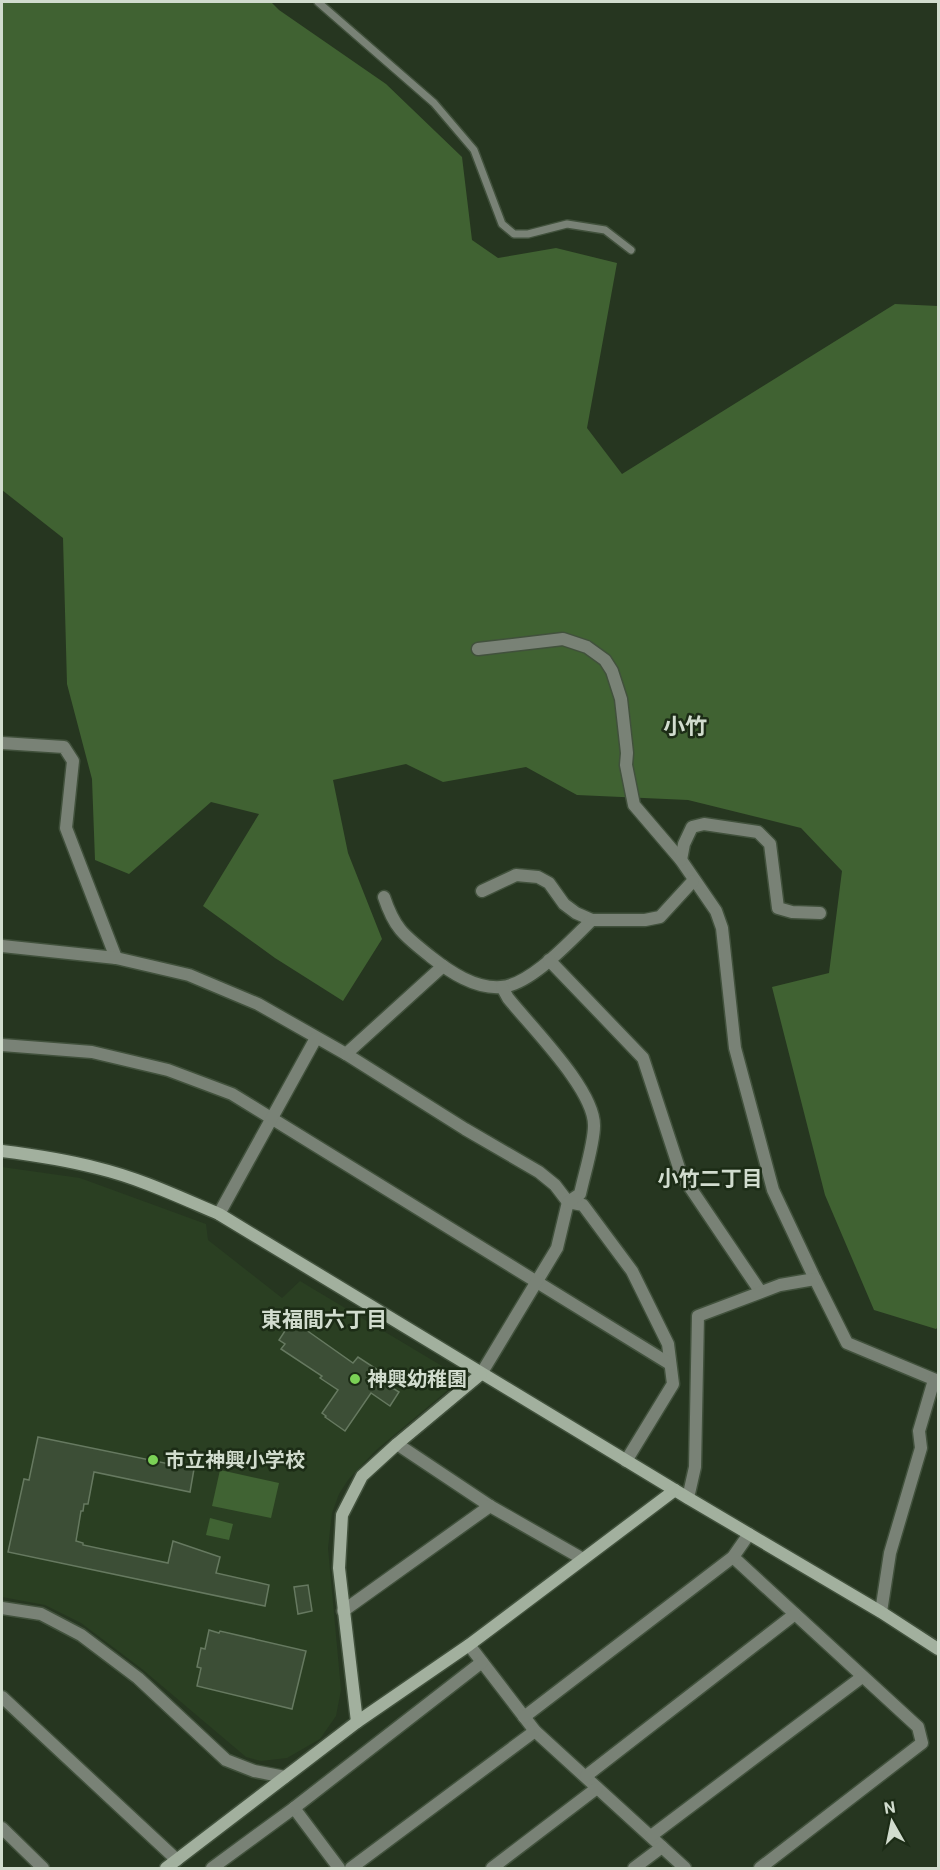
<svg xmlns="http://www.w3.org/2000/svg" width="940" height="1870" viewBox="0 0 940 1870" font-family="Roboto,'Noto Sans JP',sans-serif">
<rect width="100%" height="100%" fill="#263620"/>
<!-- built -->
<path fill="#2a3f22" d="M 2,1167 L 80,1178 L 206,1224 L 208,1240 L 282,1298 L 300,1281 L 452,1372 L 454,1385 L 375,1451 L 348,1480 L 339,1494 L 332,1513 L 328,1548 L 341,1690 L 336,1716 L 320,1739 L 287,1758 L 261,1761 L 246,1757 L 142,1669 L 81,1623 L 45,1605 L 2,1597 Z"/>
<!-- forest -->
<path fill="#406232" d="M 2,2 L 271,2 L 279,10 L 386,84 L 462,157 L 472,240 L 498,258 L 556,248 L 617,263 L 587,428 L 622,474 L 895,304 L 938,306 L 938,1327 L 936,1329 L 874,1310 L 825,1195 L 772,987 L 829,973 L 842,871 L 801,828 L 688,800 L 577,795 L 526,767 L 443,782 L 406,764 L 333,780 L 348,853 L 382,939 L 343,1001 L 275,958 L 203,906 L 259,814 L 211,802 L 129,874 L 95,860 L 92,779 L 67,684 L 63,538 L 2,490 Z"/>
<!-- water -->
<g fill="#406333">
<path d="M 220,1470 L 279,1483 L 271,1518 L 212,1506 Z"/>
<path d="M 210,1518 L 233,1524 L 229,1540 L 206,1535 Z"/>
</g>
<!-- building -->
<g fill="#3c4e36" stroke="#667960" stroke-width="1.5">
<path d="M 292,1320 L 353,1363 L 358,1357 L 384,1374 L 380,1380 L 399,1392 L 390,1406 L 371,1393 L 345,1431 L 325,1417 L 326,1416 L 322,1413 L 338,1390 L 320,1378 L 322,1376 L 281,1349 L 285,1344 L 279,1340 Z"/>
<path d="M 38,1437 L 194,1469 L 190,1492 L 94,1472 L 88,1504 L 84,1504 L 83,1511 L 81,1511 L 76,1541 L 83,1543 L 83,1545 L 168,1563 L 173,1541 L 220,1557 L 216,1573 L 269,1585 L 265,1606 L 8,1552 L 24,1479 L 29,1480 Z"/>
<path d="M 308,1585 L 312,1611 L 298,1614 L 294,1587 Z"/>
<path d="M 209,1630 L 219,1633 L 220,1631 L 306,1651 L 292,1709 L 197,1686 L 201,1668 L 197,1667 L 201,1648 L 205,1649 Z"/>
</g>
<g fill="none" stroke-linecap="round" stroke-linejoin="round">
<!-- lane casing -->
<g stroke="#41513c" stroke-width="10">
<path id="lane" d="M 318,2 L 434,103 L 474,150 L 502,224 L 514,234 L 528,234 L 567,224 L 605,230 L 631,250"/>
</g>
<!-- street casing -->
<g stroke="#41513c" stroke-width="15">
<g id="street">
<path d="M 478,649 L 563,639 L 587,647 L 605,660 L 612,671 L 621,699 L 627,753 L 626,765 L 634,805 L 681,860 L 716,911 L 722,928 L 735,1048 L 773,1190 L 815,1279 L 847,1343 L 938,1381"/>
<path d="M 2,743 L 64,747 L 73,761 L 66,828 L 116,958"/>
<path d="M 681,860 L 684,844 L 692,827 L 704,824 L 758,832 L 770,844 L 778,908 L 792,912 L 820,913"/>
<path d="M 482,891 L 516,875 L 538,877 L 549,883 L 564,904 L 576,913 L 592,920"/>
<path d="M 384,897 C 395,930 405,936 431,957 C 450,972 475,989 501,987 C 531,985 571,940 592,920 L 645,920 L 660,917 L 693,881"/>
<path d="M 2,946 L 116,958 L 189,975 L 258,1004 L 346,1054 L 465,1129 L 539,1172 L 555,1185 L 568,1202 L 583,1205 L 632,1271 L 668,1344 L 673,1384 L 626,1461"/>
<path d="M 549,960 L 643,1058 L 681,1174 L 760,1291"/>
<path d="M 2,1045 L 92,1052 L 168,1070 L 232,1094 L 670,1364"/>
<path d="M 346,1054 L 443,966"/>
<path d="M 219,1214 L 316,1038"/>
<path d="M 481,1374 L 557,1248 L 568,1202 L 580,1194 C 584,1175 594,1144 594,1126 C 595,1090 531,1027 508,998 L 502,987"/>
<path d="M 397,1444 L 490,1506 L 583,1559"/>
<path d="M 688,1498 L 695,1467 L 698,1316 L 780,1285 L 815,1279"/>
<path d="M 733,1557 L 918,1727 L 922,1743 L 760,1868"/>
<path d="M 2,1608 L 41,1614 L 81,1635 L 138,1678 L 226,1760 L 254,1771 L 285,1777"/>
<path d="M 343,1611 L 490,1506"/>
<path d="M 881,1612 L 890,1553 L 921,1448 L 919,1431 L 934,1380"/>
<path d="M 469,1645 L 535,1731 L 685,1868"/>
<path d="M 2,1697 L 177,1860"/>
<path d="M 524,1717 L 733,1557 L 749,1534"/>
<path d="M 586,1776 L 795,1614"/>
<path d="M 294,1808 L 339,1868"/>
<path d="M 2,1828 L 43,1868"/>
<path d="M 651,1836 L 862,1677"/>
<path d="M 212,1868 L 294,1808 L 482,1662"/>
<path d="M 351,1868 L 535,1731"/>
<path d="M 492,1868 L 597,1788"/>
<path d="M 634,1868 L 662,1847"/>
</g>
</g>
<!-- secondary casing -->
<g stroke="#41513c" stroke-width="15">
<g id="secondary">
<path d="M 2,1151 C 34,1155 66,1160 97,1168 C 139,1178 179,1197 219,1214 L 688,1498 L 881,1612 L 938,1649"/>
<path d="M 357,1722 L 339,1568 L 342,1515 L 362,1476 L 397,1444 L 481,1374"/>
<path d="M 166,1868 L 357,1722 L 469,1645 L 675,1490"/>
</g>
</g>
<!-- lane -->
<use href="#lane" stroke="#798276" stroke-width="7"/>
<!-- street -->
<use href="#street" stroke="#798276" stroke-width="12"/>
<!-- secondary -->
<use href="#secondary" stroke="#a2b09e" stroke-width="12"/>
</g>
<!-- markers -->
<g fill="#7bd156" stroke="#1c2c16" stroke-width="2">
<circle cx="355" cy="1379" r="6"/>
<circle cx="153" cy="1460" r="6"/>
</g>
<g text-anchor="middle" stroke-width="5" stroke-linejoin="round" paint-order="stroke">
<!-- poi labels -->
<g font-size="20" font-weight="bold" fill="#d1dcce" stroke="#1c2c16" text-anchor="start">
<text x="367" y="1386">神興幼稚園</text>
<text x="165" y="1467">市立神興小学校</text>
</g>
<!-- neighbourhood labels -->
<g font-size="21" font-weight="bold" fill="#d1dcce" stroke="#1c2c16">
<text x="710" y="1186">小竹二丁目</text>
<text x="324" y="1327">東福間六丁目</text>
</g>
<!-- quarter labels -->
<g font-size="22" font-weight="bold" fill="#d1dcce" stroke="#1c2c16">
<text x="685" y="734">小竹</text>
</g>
</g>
<!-- border -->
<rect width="940" height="1870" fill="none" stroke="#d1dcce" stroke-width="6"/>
<!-- north arrow -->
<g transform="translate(892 1822) rotate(351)" stroke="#1c2c16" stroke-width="4.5" paint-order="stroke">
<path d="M0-4.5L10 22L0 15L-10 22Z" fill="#d1dcce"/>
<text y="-9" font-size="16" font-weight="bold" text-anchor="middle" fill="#d1dcce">N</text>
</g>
</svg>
